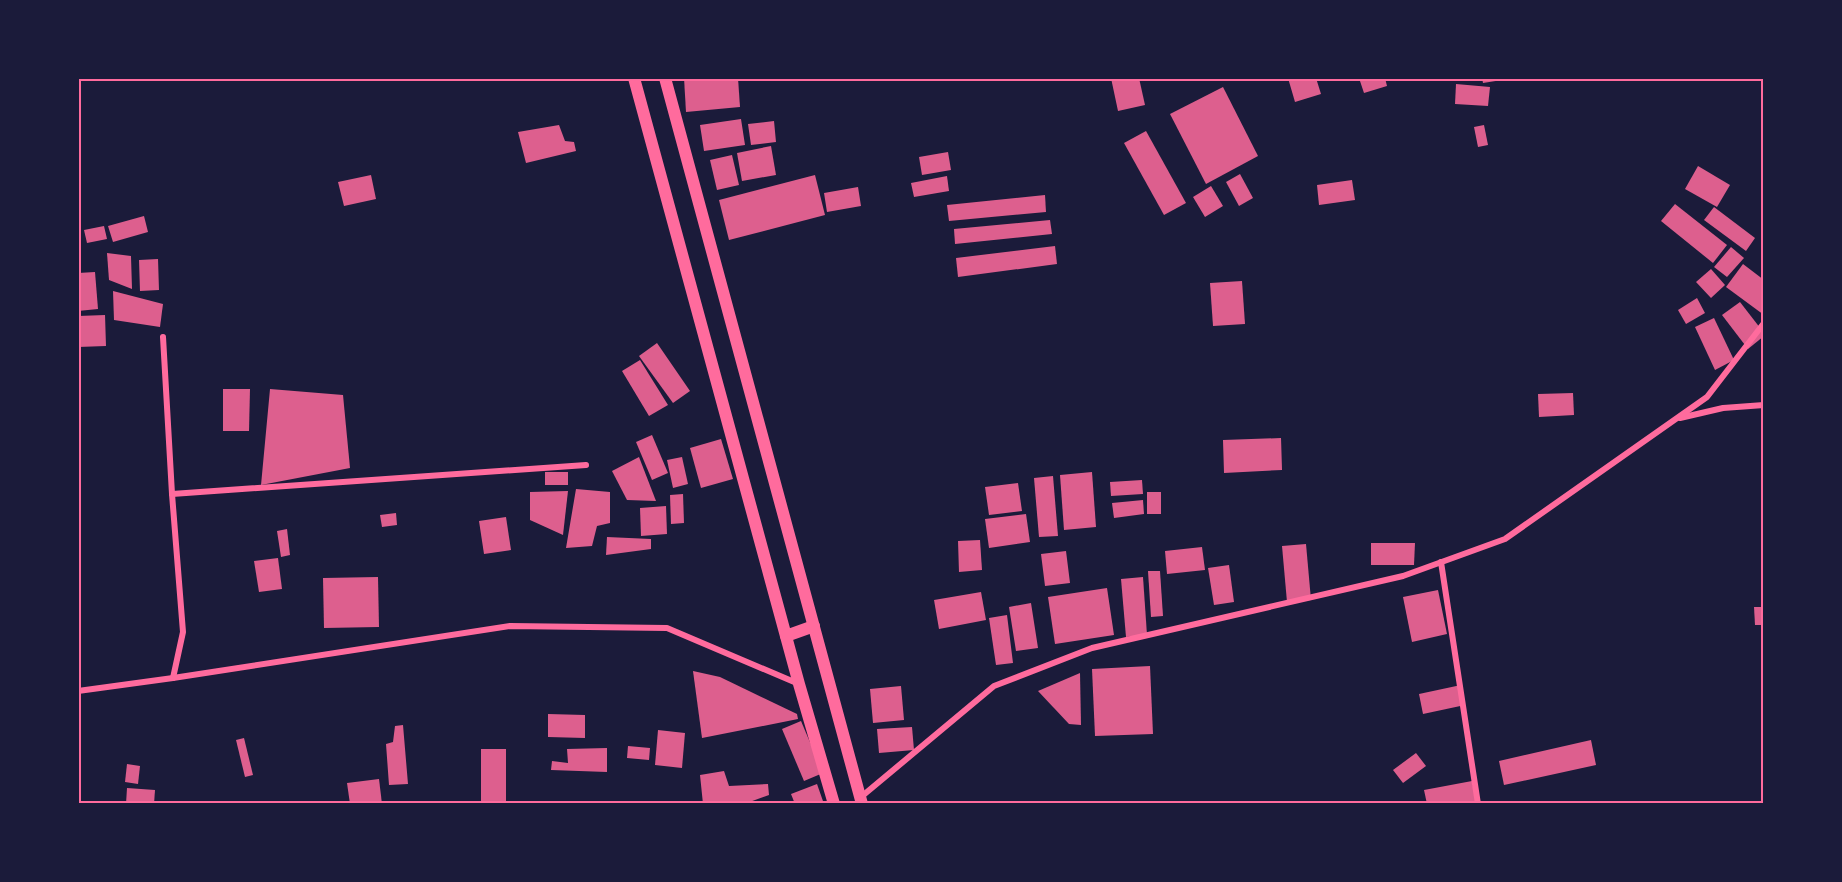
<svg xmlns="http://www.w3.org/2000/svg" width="1842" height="882" viewBox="0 0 1842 882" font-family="Mulish,sans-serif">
<rect width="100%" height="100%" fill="#1b1b3a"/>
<!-- building -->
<g fill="#dd5f8e">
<path d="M 684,78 L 738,78 L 740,107 L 686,112 Z"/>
<path d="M 1111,78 L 1139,78 L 1145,105 L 1118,111 Z"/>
<path d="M 1288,78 L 1316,78 L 1321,94 L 1295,102 Z"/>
<path d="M 1359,78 L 1385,78 L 1387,86 L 1364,93 Z"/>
<path d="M 1482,78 L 1502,78 L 1502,80 L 1483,83 Z"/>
<path d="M 1456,84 L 1490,87 L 1488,106 L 1455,104 Z"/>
<path d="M 1223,87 L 1258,156 L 1206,184 L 1170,114 Z"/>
<path d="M 741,119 L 745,145 L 704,151 L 700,125 Z"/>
<path d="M 774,121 L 776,142 L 751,145 L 748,124 Z"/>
<path d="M 559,125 L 565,141 L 574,142 L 576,151 L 526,163 L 518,132 Z"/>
<path d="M 1484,125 L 1488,145 L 1478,147 L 1474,127 Z"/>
<path d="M 1146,131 L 1186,203 L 1164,215 L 1124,143 Z"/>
<path d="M 771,146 L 776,175 L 742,181 L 737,153 Z"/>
<path d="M 948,152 L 951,170 L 922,175 L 919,157 Z"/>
<path d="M 732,155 L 739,185 L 717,190 L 710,160 Z"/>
<path d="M 1698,166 L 1730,185 L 1717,207 L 1685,189 Z"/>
<path d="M 1240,174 L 1253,198 L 1239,206 L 1226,182 Z"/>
<path d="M 371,175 L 376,199 L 344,206 L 338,182 Z"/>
<path d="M 815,175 L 825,215 L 729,240 L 719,200 Z"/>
<path d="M 947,176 L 949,191 L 914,197 L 911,183 Z"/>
<path d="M 1352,180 L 1355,200 L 1319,205 L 1317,185 Z"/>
<path d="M 1211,186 L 1223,206 L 1205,217 L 1193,197 Z"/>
<path d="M 858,187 L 861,206 L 827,212 L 824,193 Z"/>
<path d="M 1045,195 L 1046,212 L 949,221 L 947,205 Z"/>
<path d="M 1675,204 L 1727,245 L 1713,263 L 1661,221 Z"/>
<path d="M 1714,207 L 1755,238 L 1746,251 L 1704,220 Z"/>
<path d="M 144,216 L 148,232 L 113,242 L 108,226 Z"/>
<path d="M 1050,220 L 1052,234 L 955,244 L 954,229 Z"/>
<path d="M 104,226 L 107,239 L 87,243 L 84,230 Z"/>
<path d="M 1055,246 L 1057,264 L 958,277 L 956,258 Z"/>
<path d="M 1731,247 L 1744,258 L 1727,277 L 1714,267 Z"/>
<path d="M 107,253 L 131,256 L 132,289 L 109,280 Z"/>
<path d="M 158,259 L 159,290 L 140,291 L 139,260 Z"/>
<path d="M 1743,264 L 1764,280 L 1764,315 L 1726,287 Z"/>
<path d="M 1711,269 L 1725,285 L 1711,298 L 1696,282 Z"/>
<path d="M 95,272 L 98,309 L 78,311 L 78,273 Z"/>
<path d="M 1242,281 L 1245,324 L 1213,326 L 1210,283 Z"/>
<path d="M 113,291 L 163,304 L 160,327 L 114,320 Z"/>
<path d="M 1697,298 L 1705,313 L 1686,324 L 1678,310 Z"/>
<path d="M 1740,302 L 1764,333 L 1764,336 L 1748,349 L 1722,315 Z"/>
<path d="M 105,315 L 106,346 L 78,347 L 78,316 Z"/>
<path d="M 1714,318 L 1734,360 L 1715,370 L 1695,327 Z"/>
<path d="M 657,343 L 690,391 L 673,403 L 639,356 Z"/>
<path d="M 640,360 L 668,405 L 649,416 L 622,371 Z"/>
<path d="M 223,389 L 250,389 L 249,431 L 223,431 Z"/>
<path d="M 270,389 L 343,395 L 350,468 L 261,485 Z"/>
<path d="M 1573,393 L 1574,415 L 1539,417 L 1538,394 Z"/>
<path d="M 652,435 L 668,473 L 652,480 L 636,442 Z"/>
<path d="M 1281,438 L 1282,470 L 1224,473 L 1223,440 Z"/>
<path d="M 721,439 L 733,479 L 701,488 L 690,448 Z"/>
<path d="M 639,457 L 656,501 L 627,500 L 612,471 Z"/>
<path d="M 682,457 L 688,484 L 673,488 L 667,460 Z"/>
<rect x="545" y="472" width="23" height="13"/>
<path d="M 1092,472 L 1096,527 L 1064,530 L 1060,475 Z"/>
<path d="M 1053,476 L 1058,536 L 1039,537 L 1034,478 Z"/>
<path d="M 1142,480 L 1143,494 L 1111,496 L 1110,482 Z"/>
<path d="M 1018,483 L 1022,511 L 989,515 L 985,487 Z"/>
<path d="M 576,489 L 610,492 L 610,523 L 597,526 L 592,546 L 566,548 Z"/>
<path d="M 568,491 L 563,535 L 530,520 L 530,492 Z"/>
<rect x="1147" y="492" width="14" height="22"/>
<path d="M 683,494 L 684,523 L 671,524 L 670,495 Z"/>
<path d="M 1143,500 L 1144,514 L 1114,518 L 1112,503 Z"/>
<path d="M 666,506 L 667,534 L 641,536 L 640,508 Z"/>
<path d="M 396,513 L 397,525 L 382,527 L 380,515 Z"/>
<path d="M 1026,514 L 1030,542 L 989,548 L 985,519 Z"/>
<path d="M 506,517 L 511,550 L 484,554 L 479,521 Z"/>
<path d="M 287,529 L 290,555 L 281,557 L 277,531 Z"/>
<path d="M 607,537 L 651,539 L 651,549 L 606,555 Z"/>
<path d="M 980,540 L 982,570 L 959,572 L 958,541 Z"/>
<path d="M 1371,543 L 1415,543 L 1414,565 L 1371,565 Z"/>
<path d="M 1306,544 L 1311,600 L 1287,602 L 1282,546 Z"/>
<path d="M 1202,547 L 1205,570 L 1167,574 L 1165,551 Z"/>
<path d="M 1066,551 L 1070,583 L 1045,586 L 1041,554 Z"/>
<path d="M 278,558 L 282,589 L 259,592 L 254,561 Z"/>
<path d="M 1229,565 L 1234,602 L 1214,605 L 1208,568 Z"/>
<path d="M 1148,571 L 1160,571 L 1163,616 L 1151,617 Z"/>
<path d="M 378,577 L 379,627 L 324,628 L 323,578 Z"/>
<path d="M 1143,577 L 1147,635 L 1126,637 L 1121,579 Z"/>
<path d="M 1107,588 L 1114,635 L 1055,644 L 1048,597 Z"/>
<path d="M 1438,590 L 1447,634 L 1412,642 L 1403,597 Z"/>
<path d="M 981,592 L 986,620 L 939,629 L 934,600 Z"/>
<path d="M 1031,603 L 1038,648 L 1016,651 L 1009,607 Z"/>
<path d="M 1754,607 L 1763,607 L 1764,625 L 1755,625 Z"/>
<path d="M 1007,615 L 1013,663 L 996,665 L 989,618 Z"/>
<path d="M 1150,666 L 1153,734 L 1095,736 L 1092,669 Z"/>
<path d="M 693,671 L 720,677 L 797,714 L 798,719 L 702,738 Z"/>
<path d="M 1080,673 L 1081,725 L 1069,724 L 1038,691 Z"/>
<path d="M 1461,685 L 1465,705 L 1423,714 L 1419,694 Z"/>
<path d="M 901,686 L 904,720 L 873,723 L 870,689 Z"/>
<path d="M 548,714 L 585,715 L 585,738 L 548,737 Z"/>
<path d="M 801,721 L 823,773 L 804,781 L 782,729 Z"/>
<path d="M 403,725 L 408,784 L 389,785 L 386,744 L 393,742 L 395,726 Z"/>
<path d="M 912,727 L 914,750 L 879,753 L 877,729 Z"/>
<path d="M 658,730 L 685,733 L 682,768 L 655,765 Z"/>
<path d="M 244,738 L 253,775 L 245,777 L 236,740 Z"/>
<path d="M 1591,740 L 1596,765 L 1504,785 L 1499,761 Z"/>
<path d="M 628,746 L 650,748 L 649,760 L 627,758 Z"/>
<path d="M 607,748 L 607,772 L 551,770 L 552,761 L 568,763 L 567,749 Z"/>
<rect x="481" y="749" width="25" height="55"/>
<path d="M 1416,753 L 1426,766 L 1403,783 L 1393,770 Z"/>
<path d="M 127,764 L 140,766 L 138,784 L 125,782 Z"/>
<path d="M 724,771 L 729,786 L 768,784 L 769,795 L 744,804 L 703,804 L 700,775 Z"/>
<path d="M 379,779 L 382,804 L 350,804 L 347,783 Z"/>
<path d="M 1472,781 L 1476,804 L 1427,804 L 1424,790 Z"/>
<path d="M 817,784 L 824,804 L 795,804 L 791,794 Z"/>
<path d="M 127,788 L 155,790 L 154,804 L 126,804 Z"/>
</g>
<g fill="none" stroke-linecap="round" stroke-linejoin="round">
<!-- minor -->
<g stroke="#ff6b9d" stroke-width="6">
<path d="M 163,337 L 172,494 L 183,632 L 173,678"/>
<path d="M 1680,418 L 1723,408 L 1764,405"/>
<path d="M 172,494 L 586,465"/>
<path d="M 1441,562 L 1478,804"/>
<path d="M 78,691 L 173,678 L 510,626 L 667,628 L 799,684"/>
<path d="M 861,797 L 994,686 L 1092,648 L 1403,576 L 1505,539 L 1707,397 L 1764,323"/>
</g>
<!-- secondary -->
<g stroke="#ff6b9d" stroke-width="12">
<path d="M 634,78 L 799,684 L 834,804"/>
<path d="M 665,78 L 862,804"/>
<path d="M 786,636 L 814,626"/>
</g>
</g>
<!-- border -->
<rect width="1842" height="882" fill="none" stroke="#1b1b3a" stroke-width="159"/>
<rect x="80" y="80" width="1682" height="722" fill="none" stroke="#ff6b9d" stroke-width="2"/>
</svg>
